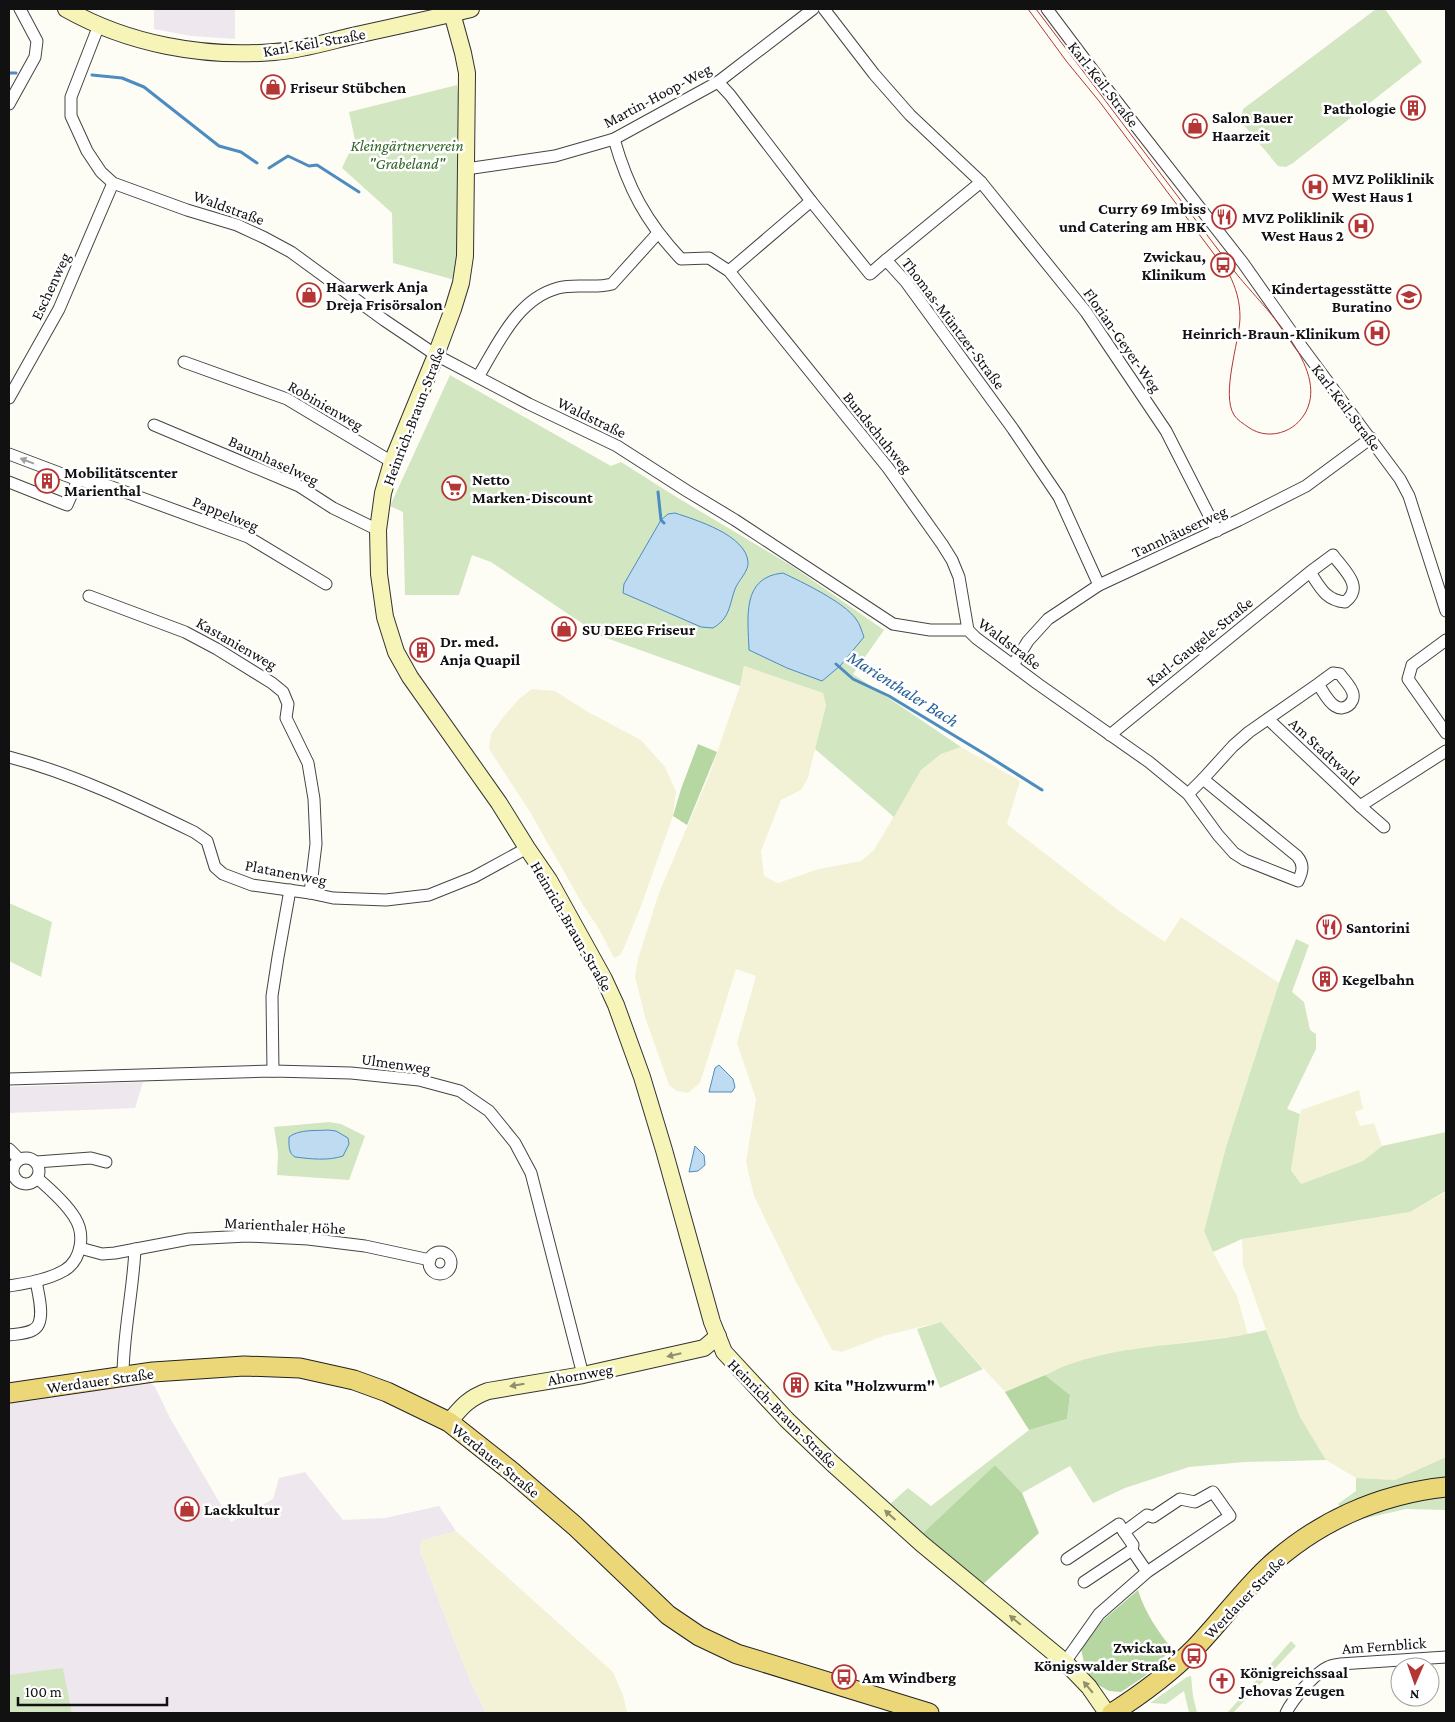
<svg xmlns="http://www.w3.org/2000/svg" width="1455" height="1722" viewBox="0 0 1455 1722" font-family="'Crimson Pro',serif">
<rect width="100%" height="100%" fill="#fefdf5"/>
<!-- industrial -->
<g fill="#eee7ee">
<path d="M 154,9 L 235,9 L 235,39 L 191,36 L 154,29 Z"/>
<path d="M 143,1082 L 135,1108 L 9,1113 L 9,1087 Z"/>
<path d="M 147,1379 L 155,1387 L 170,1418 L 231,1522 L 273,1499 L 279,1478 L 305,1472 L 343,1520 L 385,1518 L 439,1506 L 456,1531 L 421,1541 L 420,1551 L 469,1678 L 486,1713 L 72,1713 L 63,1669 L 9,1675 L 9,1400 Z"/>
</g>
<!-- farmland -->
<g fill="#f3f2d7">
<path d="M 744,666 L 823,693 L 826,704 L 808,778 L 801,790 L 781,800 L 761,851 L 764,876 L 778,883 L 819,869 L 861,861 L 874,850 L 921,770 L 941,754 L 961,747 L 1020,781 L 1007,824 L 1118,910 L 1165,942 L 1181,917 L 1279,983 L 1226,1147 L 1204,1231 L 1213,1252 L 1237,1296 L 1248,1335 L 1165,1345 L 1057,1369 L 1005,1392 L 941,1322 L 883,1336 L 842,1352 L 832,1350 L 794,1278 L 754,1196 L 746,1162 L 756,1099 L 737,1043 L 756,976 L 736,969 L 700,1083 L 688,1093 L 677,1091 L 669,1085 L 645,1017 L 635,977 L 638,959 L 659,893 L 710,773 L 740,686 Z"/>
<path d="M 532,689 L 555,691 L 588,712 L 641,740 L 665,767 L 676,791 L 673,816 L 641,906 L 624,948 L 620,955 L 614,958 L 599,929 L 583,905 L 530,812 L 489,749 L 491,734 L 504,716 L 519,699 Z"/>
<path d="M 1359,1090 L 1363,1109 L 1355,1112 L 1360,1126 L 1374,1123 L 1382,1146 L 1363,1161 L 1301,1184 L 1291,1169 L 1301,1110 Z"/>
<path d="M 1446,1192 L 1446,1457 L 1395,1480 L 1356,1478 L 1326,1460 L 1300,1417 L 1266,1330 L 1243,1265 L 1242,1239 L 1410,1212 Z"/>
<path d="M 456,1531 L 613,1672 L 623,1695 L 627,1713 L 486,1713 L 469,1678 L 420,1551 L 421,1541 Z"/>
</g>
<!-- green -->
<g fill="#d2e6c1">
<path d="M 1376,9 L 1385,9 L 1422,62 L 1293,163 L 1286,167 L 1278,166 L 1243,124 L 1241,117 L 1243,109 Z"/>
<path d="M 457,85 L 462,128 L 457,257 L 455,280 L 393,263 L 392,213 L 342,168 L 355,140 L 349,112 Z"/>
<path d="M 450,375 L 611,466 L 621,462 L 678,498 L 792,566 L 884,630 L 853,674 L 961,747 L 941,754 L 921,770 L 894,817 L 815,749 L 826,705 L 823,693 L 744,666 L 740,686 L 601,636 L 491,562 L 472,555 L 459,595 L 405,595 L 403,512 L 390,506 Z"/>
<path d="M 9,903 L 52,922 L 41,977 L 9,961 Z"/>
<path d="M 1296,939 L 1309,945 L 1292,992 L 1304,1002 L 1310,1030 L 1316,1034 L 1316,1049 L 1287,1109 L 1300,1114 L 1291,1170 L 1301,1184 L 1363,1161 L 1382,1146 L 1446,1132 L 1446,1191 L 1410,1212 L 1242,1239 L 1213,1252 L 1204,1231 L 1226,1147 L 1279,983 Z"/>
<path d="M 329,1122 L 341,1124 L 365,1136 L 349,1180 L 277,1175 L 278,1153 L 274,1127 Z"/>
<path d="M 941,1322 L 983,1369 L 940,1388 L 917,1329 Z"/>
<path d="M 1266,1330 L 1300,1417 L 1326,1460 L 1245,1462 L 1189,1467 L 1125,1488 L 1093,1503 L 1070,1466 L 1022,1493 L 995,1465 L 922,1534 L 890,1504 L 908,1488 L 931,1506 L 1029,1430 L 1067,1419 L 1070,1395 L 1045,1375 C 1110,1341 1195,1348 1266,1330 Z"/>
<path d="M 1446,1457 L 1446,1510 L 1406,1509 L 1349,1522 L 1338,1504 L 1356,1491 L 1356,1478 L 1395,1480 Z"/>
<path d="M 1291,1641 L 1296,1646 L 1233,1713 L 1227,1713 Z"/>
<path d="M 63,1668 L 72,1713 L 9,1713 L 9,1675 Z"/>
<path d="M 1191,1676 L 1193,1696 L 1197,1713 L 1189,1713 L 1184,1691 L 1166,1704 L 1150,1703 L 1187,1677 Z"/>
</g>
<!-- forest -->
<g fill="#b6d6a2">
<path d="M 698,744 L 717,752 L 687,825 L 673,816 L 681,789 Z"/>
<path d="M 1045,1375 L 1070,1395 L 1067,1419 L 1029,1430 L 1005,1392 Z"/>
<path d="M 995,1465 L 1022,1493 L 1039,1533 L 982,1585 L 922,1534 Z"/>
<path d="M 1138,1590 C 1145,1613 1158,1631 1172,1649 L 1145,1676 L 1121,1692 L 1109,1691 L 1095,1683 L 1086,1672 L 1081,1649 L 1102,1621 Z"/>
</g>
<!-- water -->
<g fill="#bedbf1" stroke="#4c8cc1">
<path d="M 675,513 C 696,520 746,535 748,562 C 749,571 738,581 735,589 C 729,606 730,618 713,628 L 701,627 L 623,593 L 624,584 L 661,520 L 668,514 Z"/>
<path d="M 783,573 C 802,582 844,602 856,619 C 860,624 862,632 864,637 L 840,666 L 822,681 L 787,668 L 749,650 C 748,618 741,577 783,573 Z"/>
<path d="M 719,1065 L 733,1079 L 735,1087 L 732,1092 L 709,1092 L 715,1068 Z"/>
<path d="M 328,1130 L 336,1131 L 348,1138 L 349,1144 L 343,1156 C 328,1161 311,1159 295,1157 C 288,1153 289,1145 289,1137 C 299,1129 316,1131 328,1130 Z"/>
<path d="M 695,1146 L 704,1155 L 705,1165 L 698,1171 L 689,1172 Z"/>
</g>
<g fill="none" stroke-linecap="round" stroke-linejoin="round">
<!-- stream -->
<g stroke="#4c8cc1" stroke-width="3">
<path d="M 9,73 L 16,73"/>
<path d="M 92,75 L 122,78 L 144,87 L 219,146 L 241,152 L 257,163"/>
<path d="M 269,168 L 288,156 L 309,166 L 317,165 L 359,192"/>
<path d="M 658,492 L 661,520 L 664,523"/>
<path d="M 836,664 L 853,679 L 889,696 L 988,756 L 1042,790"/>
</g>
<!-- street casing -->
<g stroke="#444" stroke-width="13">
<g id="street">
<path d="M 824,9 L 874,74 L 910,115 L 981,182 L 1086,312 L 1166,431 L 1217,531"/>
<path d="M 1047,9 L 1110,93 L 1243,263 L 1302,347 L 1400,479 L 1409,496 L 1446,611"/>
<path d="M 99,25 L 71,97 L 71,116 L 87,151 L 101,172 L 113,183 L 187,210 L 237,225 L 265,238 L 291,252 L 384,320 L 436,355 L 529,404 L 617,446 L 687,491 L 735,520 L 893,624 L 930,630 L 968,630 L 976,638 L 1038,684 L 1149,762 L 1188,794 L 1218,835 L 1234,853 L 1245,860 L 1298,881 C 1303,871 1304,864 1297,856 L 1203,779 L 1188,794"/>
<path d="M 718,82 L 730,95 L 811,201 L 870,274 L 886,260 L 906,282 L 1013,429 L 1059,497 L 1099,585"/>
<path d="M 9,104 L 35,57 L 37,41 L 20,9"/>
<path d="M 614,139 C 628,188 646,222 681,259 L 709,258 L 729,271 L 888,468 L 942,544 L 952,560 L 959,577 L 968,630"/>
<path d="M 466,169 L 555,156 L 614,139 L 718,82 L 813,9"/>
<path d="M 886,260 L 981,182"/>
<path d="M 729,271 L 811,201"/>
<path d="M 184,362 L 287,399 L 392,462"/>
<path d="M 478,377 C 498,344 517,299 558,288 C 576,283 594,289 612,284 L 658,233"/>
<path d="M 9,398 L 59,309 L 113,183"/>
<path d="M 154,425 L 299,486 L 333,508 L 378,530"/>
<path d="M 9,454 L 78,480 L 109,486 L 248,537 L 326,584"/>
<path d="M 9,482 L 67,505 L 78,480"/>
<path d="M 89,596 L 185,632 L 217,649 L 272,683 L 283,692 L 288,704 L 286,718 L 308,763 L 314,799 L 316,844 L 310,893"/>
<path d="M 1446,640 L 1412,665 L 1408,679 L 1446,733"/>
<path d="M 1013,665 L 1028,641 L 1048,619 L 1099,585 L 1239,520 L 1306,486 L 1371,438"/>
<path d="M 1268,719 L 1360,806 L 1446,751"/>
<path d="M 1110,735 L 1310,572 L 1333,555 C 1344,570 1365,587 1345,602 C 1325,600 1320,587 1310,572"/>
<path d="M 9,757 C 74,774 134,803 194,832 L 207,841 L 215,867 L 223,874 L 252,885 L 310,893 L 333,898 L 386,900 L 429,895 L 474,877 L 527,848"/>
<path d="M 1203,779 L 1233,746 L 1249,732 L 1318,684 C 1323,691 1328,702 1335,706 C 1344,712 1355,703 1353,694 C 1352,687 1344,680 1340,674 L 1333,673 L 1318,684"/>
<path d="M 1360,806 L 1384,827"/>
<path d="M 273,1071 L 272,996 L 278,957 L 290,890"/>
<path d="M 9,1079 L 273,1071 L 351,1073 L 419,1080 L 460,1091 L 489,1111 L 515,1143 L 531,1173 L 583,1375"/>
<path d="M 9,1149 L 19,1159"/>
<circle cx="26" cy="1171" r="13"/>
<path d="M 36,1162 L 91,1158 L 106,1162"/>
<path d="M 80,1248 L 102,1254 L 115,1253 L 189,1239 L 247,1236 L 308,1239 L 365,1246 L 430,1260"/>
<circle cx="440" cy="1263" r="11"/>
<path d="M 9,1286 C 27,1283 48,1280 65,1270 C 82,1259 85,1234 75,1218 C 66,1203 50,1189 37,1178"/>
<path d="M 9,1335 C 16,1334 26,1334 33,1330 C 47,1323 38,1293 36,1281"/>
<path d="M 123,1376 C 123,1334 133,1292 135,1249"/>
<path d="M 1124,1532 L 1133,1545 L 1132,1550 L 1147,1572"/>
<path d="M 1084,1582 L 1132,1550"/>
<path d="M 1065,1662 L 1099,1614 L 1147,1572 L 1230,1516 L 1213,1492 L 1195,1502 L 1180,1499 L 1153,1517 L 1147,1515 L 1124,1532 L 1119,1524 L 1067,1559"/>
<path d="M 1286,1713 C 1292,1700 1315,1673 1328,1667 C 1332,1665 1336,1665 1340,1664 L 1446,1657"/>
</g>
</g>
<!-- secondary casing -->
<g stroke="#333" stroke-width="18">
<g id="secondary">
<path d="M 66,9 C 128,44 203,58 274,52 C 301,50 327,42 352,36 C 392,27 431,19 471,9"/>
<path d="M 452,13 L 463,53 L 467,73 L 465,256 L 461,283 L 453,309 L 436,355 L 392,462 L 383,493 L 378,530 L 379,574 L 385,617 L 396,652 L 410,677 L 499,803 L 527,848 L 549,880 L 604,979 L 616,1005 L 642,1077 L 664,1150 L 712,1322 L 724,1352 L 787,1420 L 833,1464 L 922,1544 L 1065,1662 L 1089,1687 L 1107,1713"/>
<path d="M 449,1422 C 462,1406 469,1398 488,1391 L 583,1375 L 704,1348 L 718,1336"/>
</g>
</g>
<!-- primary casing -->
<g stroke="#222" stroke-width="21">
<g id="primary">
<path d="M 9,1393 L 153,1372 L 244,1366 L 300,1368 L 354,1380 L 387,1392 L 449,1422 L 511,1471 L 575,1526 L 668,1615 L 699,1636 L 737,1654 L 929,1713"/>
<path d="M 1112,1713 C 1142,1694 1170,1673 1195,1648 C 1220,1622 1241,1593 1266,1569 C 1316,1522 1379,1494 1446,1487"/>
</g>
</g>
<!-- street -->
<use href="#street" stroke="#fff" stroke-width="11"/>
<!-- secondary -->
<use href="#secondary" stroke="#f7f4b7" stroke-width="16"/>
<!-- primary -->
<use href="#primary" stroke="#ebd678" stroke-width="19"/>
<!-- tram -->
<path stroke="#b43635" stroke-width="1" d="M 1028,9 L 1067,62 L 1099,101 L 1229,274 C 1236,288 1240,301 1240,318 C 1239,343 1221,394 1234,415 C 1237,420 1244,424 1248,427 C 1259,435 1273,436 1285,431 C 1295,427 1304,418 1308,407 C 1325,363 1260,304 1235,272 L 1036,9"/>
</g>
<!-- one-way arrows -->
<defs><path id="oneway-solid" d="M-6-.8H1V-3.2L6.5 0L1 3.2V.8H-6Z" transform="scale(1.25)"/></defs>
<use fill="#a0a0a0" href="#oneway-solid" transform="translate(27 461) rotate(-159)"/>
<g fill="#908e6c">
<use href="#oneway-solid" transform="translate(674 1355) rotate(167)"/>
<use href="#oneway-solid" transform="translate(517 1385) rotate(170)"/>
<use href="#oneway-solid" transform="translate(890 1515) rotate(-138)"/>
<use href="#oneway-solid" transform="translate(1015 1620) rotate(-140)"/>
<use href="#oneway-solid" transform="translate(1088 1687) rotate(-130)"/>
</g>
<!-- icons -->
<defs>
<g id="shop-ring" transform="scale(1.25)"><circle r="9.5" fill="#fff" stroke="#b43635" stroke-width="1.5"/><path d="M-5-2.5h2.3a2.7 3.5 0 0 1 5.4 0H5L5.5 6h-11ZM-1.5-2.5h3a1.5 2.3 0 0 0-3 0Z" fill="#b43635"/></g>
<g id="building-ring" transform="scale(1.25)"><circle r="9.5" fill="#fff" stroke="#b43635" stroke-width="1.5"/><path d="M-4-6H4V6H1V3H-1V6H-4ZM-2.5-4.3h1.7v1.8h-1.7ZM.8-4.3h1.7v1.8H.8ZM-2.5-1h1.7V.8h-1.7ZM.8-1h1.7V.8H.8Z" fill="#b43635"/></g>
<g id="hospital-ring" transform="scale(1.25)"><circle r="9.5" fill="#fff" stroke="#b43635" stroke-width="1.5"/><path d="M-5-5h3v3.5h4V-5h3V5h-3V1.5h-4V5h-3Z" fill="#b43635"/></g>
<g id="restaurant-ring" transform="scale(1.25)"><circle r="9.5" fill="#fff" stroke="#b43635" stroke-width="1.5"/><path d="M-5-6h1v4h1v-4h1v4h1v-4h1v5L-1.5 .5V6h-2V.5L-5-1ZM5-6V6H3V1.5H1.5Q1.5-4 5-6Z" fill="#b43635"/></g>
<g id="bus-ring" transform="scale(1.25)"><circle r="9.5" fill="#fff" stroke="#b43635" stroke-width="1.5"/><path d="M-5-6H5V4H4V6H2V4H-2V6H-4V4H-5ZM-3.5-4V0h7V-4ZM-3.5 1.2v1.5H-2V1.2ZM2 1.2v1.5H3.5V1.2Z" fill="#b43635"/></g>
<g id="school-ring" transform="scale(1.25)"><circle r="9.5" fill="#fff" stroke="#b43635" stroke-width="1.5"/><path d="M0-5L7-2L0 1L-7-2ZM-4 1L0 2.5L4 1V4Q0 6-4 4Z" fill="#b43635"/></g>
<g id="supermarket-ring" transform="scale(1.25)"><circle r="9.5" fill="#fff" stroke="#b43635" stroke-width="1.5"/><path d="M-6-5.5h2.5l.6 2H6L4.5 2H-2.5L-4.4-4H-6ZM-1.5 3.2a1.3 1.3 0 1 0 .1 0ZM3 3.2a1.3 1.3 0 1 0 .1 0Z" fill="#b43635"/></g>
<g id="church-ring" transform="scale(1.25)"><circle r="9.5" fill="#fff" stroke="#b43635" stroke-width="1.5"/><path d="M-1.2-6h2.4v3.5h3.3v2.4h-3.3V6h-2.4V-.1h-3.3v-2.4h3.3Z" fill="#b43635"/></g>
</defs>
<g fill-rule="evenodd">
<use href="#shop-ring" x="273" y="87"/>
<use href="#building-ring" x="1413" y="108"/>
<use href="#shop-ring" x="1195" y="126"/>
<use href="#hospital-ring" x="1315" y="187"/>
<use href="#restaurant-ring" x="1224" y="217"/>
<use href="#hospital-ring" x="1361" y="226"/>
<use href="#bus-ring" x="1223" y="265"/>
<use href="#shop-ring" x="309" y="295"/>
<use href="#school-ring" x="1409" y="297"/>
<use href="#hospital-ring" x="1377" y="333"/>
<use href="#building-ring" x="47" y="481"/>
<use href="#supermarket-ring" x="454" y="488"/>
<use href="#shop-ring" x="564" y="629"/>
<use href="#building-ring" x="422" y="650"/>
<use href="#restaurant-ring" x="1329" y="927"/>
<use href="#building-ring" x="1325" y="979"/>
<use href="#building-ring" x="796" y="1385"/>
<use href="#shop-ring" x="187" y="1509"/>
<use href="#bus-ring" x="1194" y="1656"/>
<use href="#bus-ring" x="844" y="1677"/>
<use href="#church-ring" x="1222" y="1681"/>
</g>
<g text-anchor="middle" stroke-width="5" stroke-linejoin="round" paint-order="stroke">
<!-- street labels -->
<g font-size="16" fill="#111" stroke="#fff">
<text transform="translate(314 42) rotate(-10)" y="6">Karl-Keil-Straße</text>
<text transform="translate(1104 84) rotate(52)" y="6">Karl-Keil-Straße</text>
<text transform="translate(657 95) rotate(-28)" y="6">Martin-Hoop-Weg</text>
<text transform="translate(229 207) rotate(20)" y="6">Waldstraße</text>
<text transform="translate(50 286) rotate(-65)" y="6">Eschenweg</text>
<text transform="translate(954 323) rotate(53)" y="6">Thomas-Müntzer-Straße</text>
<text transform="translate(1123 340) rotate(55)" y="6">Florian-Geyer-Weg</text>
<text transform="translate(326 405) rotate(30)" y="6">Robinienweg</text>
<text transform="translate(1347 407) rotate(53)" y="6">Karl-Keil-Straße</text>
<text transform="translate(413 416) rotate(-69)" y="6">Heinrich-Braun-Straße</text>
<text transform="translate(592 417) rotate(26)" y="6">Waldstraße</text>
<text transform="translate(878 432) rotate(51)" y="6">Bundschuhweg</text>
<text transform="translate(274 460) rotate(25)" y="6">Baumhaselweg</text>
<text transform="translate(226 513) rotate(22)" y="6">Pappelweg</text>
<text transform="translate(1179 531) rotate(-25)" y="6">Tannhäuserweg</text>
<text transform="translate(1199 641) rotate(-39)" y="6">Karl-Gaugele-Straße</text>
<text transform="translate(237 643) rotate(30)" y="6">Kastanienweg</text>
<text transform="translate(1010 643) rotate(37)" y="6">Waldstraße</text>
<text transform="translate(1325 751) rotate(43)" y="6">Am Stadtwald</text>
<text transform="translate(286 872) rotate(11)" y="6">Platanenweg</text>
<text transform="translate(572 926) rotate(60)" y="6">Heinrich-Braun-Straße</text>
<text transform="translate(396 1063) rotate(8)" y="6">Ulmenweg</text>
<text transform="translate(285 1225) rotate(3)" y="6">Marienthaler Höhe</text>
<text transform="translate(580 1374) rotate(-10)" y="6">Ahornweg</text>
<text transform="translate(100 1380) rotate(-8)" y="6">Werdauer Straße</text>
<text transform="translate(783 1413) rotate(45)" y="6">Heinrich-Braun-Straße</text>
<text transform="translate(496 1460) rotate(39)" y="6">Werdauer Straße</text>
<text transform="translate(1244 1597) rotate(-46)" y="6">Werdauer Straße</text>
<text transform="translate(1384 1645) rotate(-4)" y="6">Am Fernblick</text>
</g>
<!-- poi labels -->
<g font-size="16" font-weight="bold" fill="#111" stroke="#fff" text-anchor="start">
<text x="290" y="93">Friseur Stübchen</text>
<text x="1396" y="114" text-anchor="end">Pathologie</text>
<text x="1212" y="123">Salon Bauer<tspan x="1212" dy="18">Haarzeit</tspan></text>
<text x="1332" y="184">MVZ Poliklinik<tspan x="1332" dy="18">West Haus 1</tspan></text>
<text x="1206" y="214" text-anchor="end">Curry 69 Imbiss<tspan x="1206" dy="18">und Catering am HBK</tspan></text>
<text x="1344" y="223" text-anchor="end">MVZ Poliklinik<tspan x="1344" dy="18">West Haus 2</tspan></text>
<text x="1206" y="262" text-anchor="end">Zwickau,<tspan x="1206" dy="18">Klinikum</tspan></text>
<text x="326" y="292">Haarwerk Anja<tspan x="326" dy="18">Dreja Frisörsalon</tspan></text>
<text x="1392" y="294" text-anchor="end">Kindertagesstätte<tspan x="1392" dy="18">Buratino</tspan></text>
<text x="1360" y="339" text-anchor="end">Heinrich-Braun-Klinikum</text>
<text x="64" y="478">Mobilitätscenter<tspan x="64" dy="18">Marienthal</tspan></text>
<text x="472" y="485">Netto<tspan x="472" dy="18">Marken-Discount</tspan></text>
<text x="582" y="635">SU DEEG Friseur</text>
<text x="440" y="647">Dr. med.<tspan x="440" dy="18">Anja Quapil</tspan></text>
<text x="1346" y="933">Santorini</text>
<text x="1342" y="985">Kegelbahn</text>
<text x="814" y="1391">Kita "Holzwurm"</text>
<text x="204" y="1515">Lackkultur</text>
<text x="1176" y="1653" text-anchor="end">Zwickau,<tspan x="1176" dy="18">Königswalder Straße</tspan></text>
<text x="1240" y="1678">Königreichssaal<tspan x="1240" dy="18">Jehovas Zeugen</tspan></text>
<text x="862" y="1683">Am Windberg</text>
</g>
<!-- park labels -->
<g font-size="16" font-style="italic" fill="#306326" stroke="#fff">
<text x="407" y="151">Kleingärtnerverein<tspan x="407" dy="18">"Grabeland"</tspan></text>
</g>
<!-- water labels -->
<g font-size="18" font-style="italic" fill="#255f98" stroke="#fff">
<text transform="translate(903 689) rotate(32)" y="6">Marienthaler Bach</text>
</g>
</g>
<!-- border -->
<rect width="1455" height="1722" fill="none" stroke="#111111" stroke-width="20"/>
<!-- north arrow -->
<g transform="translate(1415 1682) rotate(182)"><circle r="24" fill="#ffffff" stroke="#a0a0a0"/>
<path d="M0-4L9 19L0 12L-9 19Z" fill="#b43635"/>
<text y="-8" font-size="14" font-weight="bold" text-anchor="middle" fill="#111111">N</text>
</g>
<!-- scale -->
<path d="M18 1697v8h149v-8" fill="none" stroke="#111111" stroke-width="2.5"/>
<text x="25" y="1697" font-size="15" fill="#111111" stroke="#ffffff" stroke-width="4" paint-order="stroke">100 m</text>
</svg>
